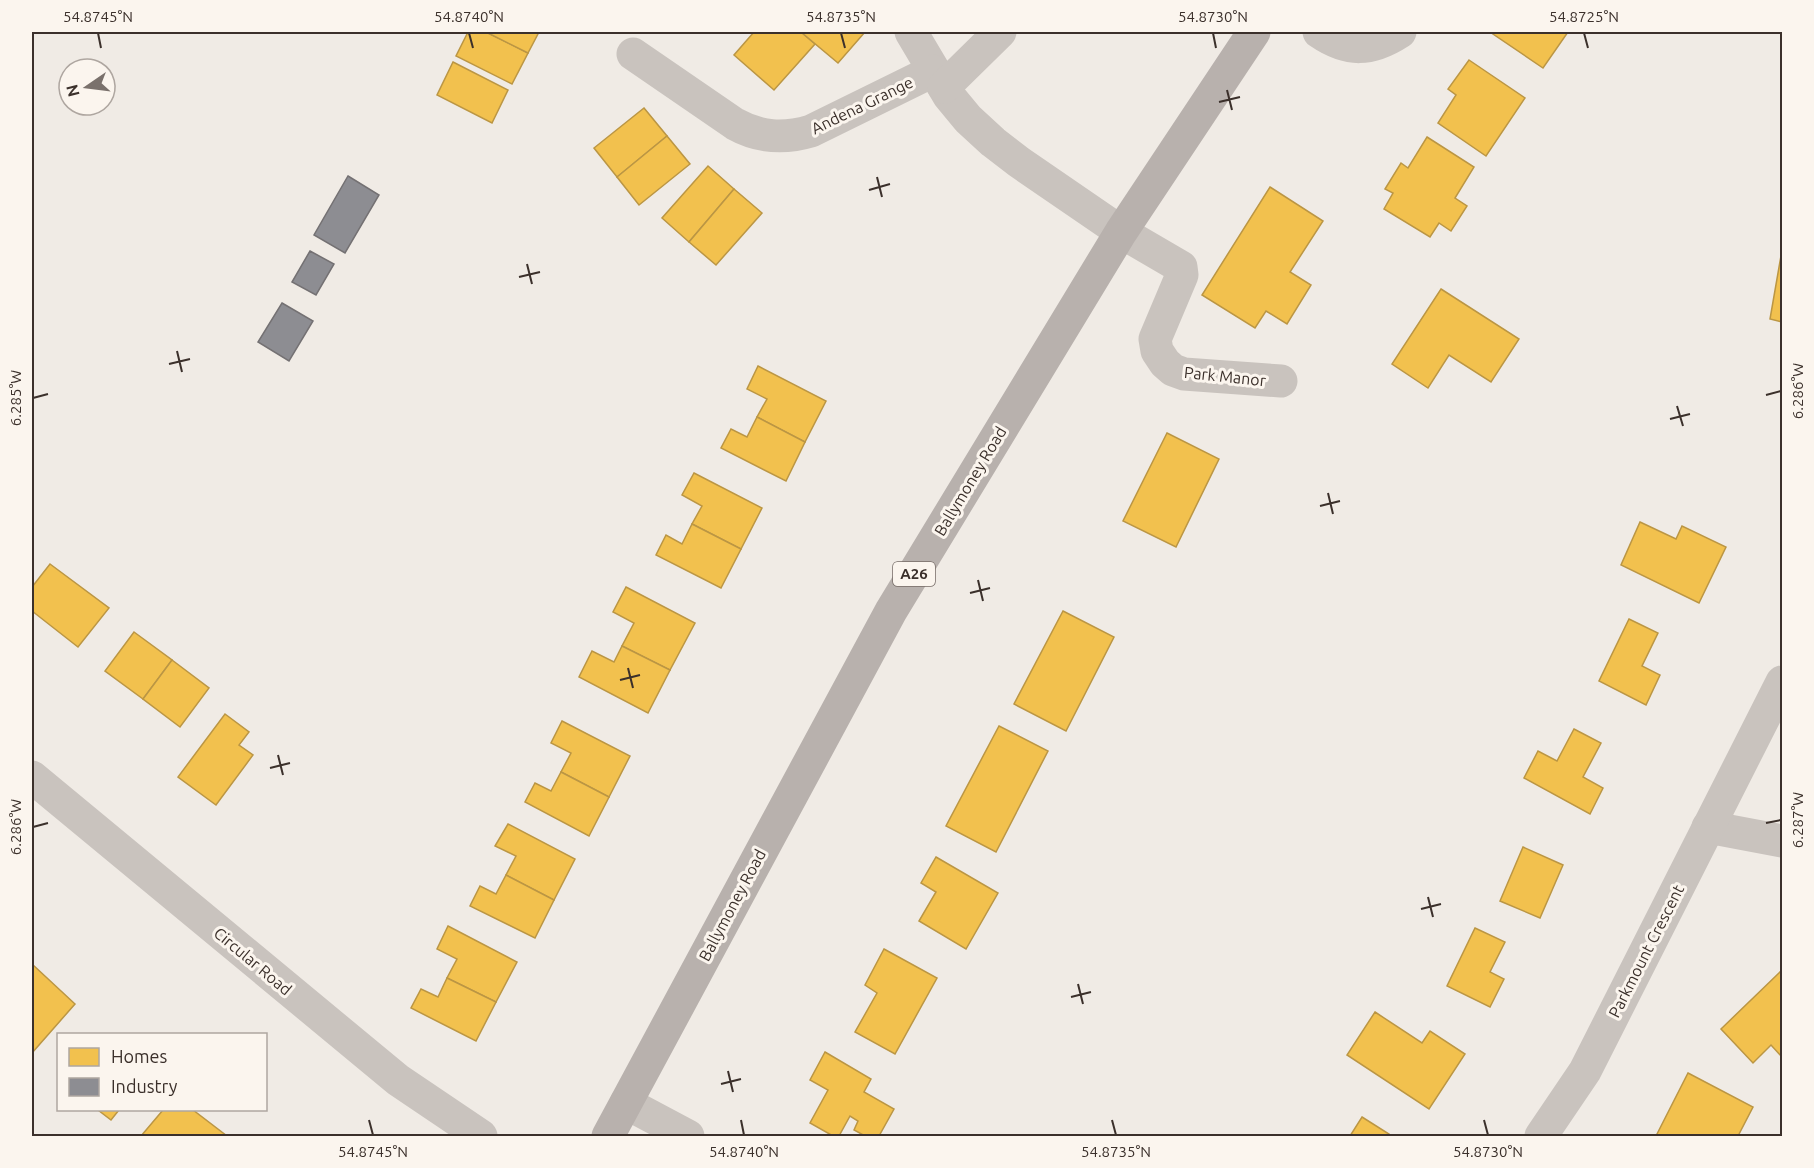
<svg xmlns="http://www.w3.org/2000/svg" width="1814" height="1168" viewBox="0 0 1814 1168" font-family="Ubuntu,sans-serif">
<rect width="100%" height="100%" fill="#f0ebe5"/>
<!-- homes -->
<g fill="#f2c14e" stroke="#bb9644" stroke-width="1.5">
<path d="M 468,32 L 486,32 L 528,53 L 512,84 L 456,56 Z"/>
<path d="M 486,32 L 539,32 L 528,53 Z"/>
<path d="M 754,32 L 801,32 L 815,44 L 774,90 L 734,55 Z"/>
<path d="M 801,32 L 865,32 L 838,63 Z"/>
<path d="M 1490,32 L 1568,32 L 1543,68 Z"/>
<path d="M 1469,60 L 1525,98 L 1486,156 L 1438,123 L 1456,95 L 1448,89 Z"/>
<path d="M 453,62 L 508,90 L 492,123 L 437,95 Z"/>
<path d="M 644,108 L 667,136 L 617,177 L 594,148 Z"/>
<path d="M 667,136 L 690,164 L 639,205 L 617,177 Z"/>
<path d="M 1427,137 L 1474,167 L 1455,198 L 1467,206 L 1451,231 L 1439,223 L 1430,237 L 1384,209 L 1393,193 L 1385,189 L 1401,163 L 1408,168 Z"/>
<path d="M 708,166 L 734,189 L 689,242 L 662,218 Z"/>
<path d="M 1270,187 L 1323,221 L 1290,272 L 1311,285 L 1287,324 L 1266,311 L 1255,328 L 1202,295 Z"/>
<path d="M 734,189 L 762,213 L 716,265 L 689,242 Z"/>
<path d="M 1782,250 L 1782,322 L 1770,319 Z"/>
<path d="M 1441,289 L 1519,339 L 1491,382 L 1449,355 L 1428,388 L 1392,364 Z"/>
<path d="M 758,366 L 826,401 L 805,442 L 757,417 L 767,399 L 747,389 Z"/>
<path d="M 757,417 L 805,442 L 786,481 L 721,448 L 731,429 L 747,437 Z"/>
<path d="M 1167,433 L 1219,459 L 1176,547 L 1123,521 Z"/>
<path d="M 694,473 L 762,508 L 741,549 L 692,524 L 702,506 L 682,495 Z"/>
<path d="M 1640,522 L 1676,539 L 1682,526 L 1726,547 L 1699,603 L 1621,565 Z"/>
<path d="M 692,524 L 741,549 L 721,588 L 656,555 L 666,535 L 682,544 Z"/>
<path d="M 50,564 L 109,608 L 78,647 L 32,611 L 32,587 Z"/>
<path d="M 626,587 L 695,623 L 670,670 L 622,646 L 634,623 L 613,612 Z"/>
<path d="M 1063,611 L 1114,637 L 1066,731 L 1014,704 Z"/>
<path d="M 1629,619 L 1658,633 L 1642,666 L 1660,675 L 1646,705 L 1599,681 Z"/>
<path d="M 134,632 L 172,660 L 143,699 L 105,671 Z"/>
<path d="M 622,646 L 670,670 L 648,713 L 579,677 L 592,651 L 614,662 Z"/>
<path d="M 172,660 L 209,688 L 180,727 L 143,699 Z"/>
<path d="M 225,714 L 249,732 L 239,745 L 253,755 L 216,805 L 178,777 Z"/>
<path d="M 562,721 L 630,756 L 609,797 L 561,772 L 571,753 L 551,743 Z"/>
<path d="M 999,726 L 1048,751 L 996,852 L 946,826 Z"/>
<path d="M 1574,729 L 1601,743 L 1583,777 L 1603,788 L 1590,814 L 1524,778 L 1538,751 L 1557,761 Z"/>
<path d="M 561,772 L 609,797 L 589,836 L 525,802 L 535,783 L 551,791 Z"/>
<path d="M 508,824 L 575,859 L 554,900 L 506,875 L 516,856 L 495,846 Z"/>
<path d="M 1523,847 L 1563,865 L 1540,918 L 1500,901 Z"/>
<path d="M 936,857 L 998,893 L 966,949 L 919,921 L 936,892 L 921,883 Z"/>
<path d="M 506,875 L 554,900 L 535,938 L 470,906 L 480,886 L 496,894 Z"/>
<path d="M 448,926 L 517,962 L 496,1002 L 447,978 L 457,959 L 437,949 Z"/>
<path d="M 1475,928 L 1505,942 L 1490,972 L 1504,979 L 1490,1007 L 1447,986 Z"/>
<path d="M 884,949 L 937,978 L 895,1054 L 855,1032 L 877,993 L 865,985 Z"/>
<path d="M 32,964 L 75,1004 L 32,1053 Z"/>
<path d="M 1782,970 L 1782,1057 L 1771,1045 L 1753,1063 L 1721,1029 Z"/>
<path d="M 447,978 L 496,1002 L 476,1041 L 411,1008 L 421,989 L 438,997 Z"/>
<path d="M 1375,1012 L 1422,1043 L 1430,1031 L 1465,1054 L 1429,1109 L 1347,1055 Z"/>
<path d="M 825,1052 L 871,1079 L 864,1092 L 894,1109 L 879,1136 L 865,1136 L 854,1130 L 858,1121 L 850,1116 L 839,1136 L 833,1136 L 810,1123 L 828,1090 L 810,1080 Z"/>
<path d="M 1688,1073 L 1753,1107 L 1738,1136 L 1656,1136 Z"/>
<path d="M 98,1110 L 119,1110 L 111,1120 Z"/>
<path d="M 163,1110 L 193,1110 L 227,1136 L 141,1136 Z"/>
<path d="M 1362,1117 L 1389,1134 L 1388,1136 L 1350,1136 Z"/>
</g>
<!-- industry -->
<g fill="#8d8d92" stroke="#747173" stroke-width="1.5">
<path d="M 348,176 L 379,195 L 345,253 L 314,235 Z"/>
<path d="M 310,251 L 334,264 L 316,295 L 292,282 Z"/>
<path d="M 282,303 L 313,321 L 289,361 L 258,342 Z"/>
</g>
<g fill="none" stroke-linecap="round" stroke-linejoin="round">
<!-- minor -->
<g stroke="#c9c3be" stroke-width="33">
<path d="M 911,32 L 949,96 L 968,119 L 993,142 L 1019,162 L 1121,232 L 1181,267 L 1182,275 L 1155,339 L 1157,351 L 1165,363 L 1173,370 L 1184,374 L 1281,381"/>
<path d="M 1319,32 C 1348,52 1371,51 1400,32"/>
<path d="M 633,54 L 735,124 C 760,138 784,139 811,131 L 933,71"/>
<path d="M 944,87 L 1000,32"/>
<path d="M 1708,827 L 1782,841"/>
<path d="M 626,1103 L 688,1136"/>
<path d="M 1541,1136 L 1585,1071 L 1782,682"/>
</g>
<!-- tertiary -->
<path stroke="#c9c3be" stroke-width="33" d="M 32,777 L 398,1080 L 481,1136"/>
<!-- primary -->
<path stroke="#b8b1ad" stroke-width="33" d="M 608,1136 L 891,611 L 1121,232 L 1254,32"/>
</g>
<!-- ticks -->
<path fill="none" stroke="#3b302b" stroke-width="2" d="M 98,33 L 101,48M 469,33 L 473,48M 841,33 L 845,48M 1213,33 L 1216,48M 1584,33 L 1588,48M 1227,90 L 1232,110M 1219,102 L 1240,97M 877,177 L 882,197M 869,190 L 890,184M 527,264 L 532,284M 519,277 L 540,272M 177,351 L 182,372M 169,364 L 190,359M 1766,395 L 1781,391M 33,398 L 48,394M 1677,406 L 1683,426M 1670,419 L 1690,414M 1328,493 L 1333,514M 1320,506 L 1340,501M 978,580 L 983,601M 970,593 L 990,588M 628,668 L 633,688M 620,680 L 640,675M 278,755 L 283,775M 270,768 L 290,763M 1766,823 L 1781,820M 33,827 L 48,823M 1428,897 L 1433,917M 1421,909 L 1441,904M 1078,984 L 1083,1004M 1071,997 L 1091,992M 728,1071 L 733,1092M 721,1084 L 741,1079M 369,1120 L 373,1135M 741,1120 L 744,1135M 1112,1120 L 1116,1135M 1484,1120 L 1488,1135"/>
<g text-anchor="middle" stroke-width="6" stroke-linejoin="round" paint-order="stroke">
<!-- shield labels -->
<rect fill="#fbf5ee" stroke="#756b66" stroke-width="1.5" x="893" y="562" width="42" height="24" rx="4.5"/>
<g font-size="15" font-weight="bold" fill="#3b302b">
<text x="914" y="579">A26</text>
</g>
<!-- street labels -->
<g font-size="16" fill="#3b302b" stroke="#fbf5ee">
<text transform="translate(862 105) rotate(-26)" y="6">Andena Grange</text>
<text transform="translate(1225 376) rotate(6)" y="6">Park Manor</text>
<text transform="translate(970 481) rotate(-59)" y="6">Ballymoney Road</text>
<text transform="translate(732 905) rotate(-62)" y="6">Ballymoney Road</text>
<text transform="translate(1646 951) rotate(-63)" y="6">Parkmount Crescent</text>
<text transform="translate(253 961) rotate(40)" y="6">Circular Road</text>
</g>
</g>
<!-- border -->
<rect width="1814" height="1168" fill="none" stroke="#fbf5ee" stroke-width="66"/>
<!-- legend -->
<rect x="57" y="1033" width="210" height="78" fill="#fbf5ee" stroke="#aea6a0" stroke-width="1.5"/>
<rect x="69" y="1048" width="30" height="18" fill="#f2c14e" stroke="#aea6a0" stroke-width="1.5"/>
<text x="111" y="1063" font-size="18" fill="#3b302b">Homes</text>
<rect x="69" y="1078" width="30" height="18" fill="#8d8d92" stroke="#aea6a0" stroke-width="1.5"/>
<text x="111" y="1093" font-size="18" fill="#3b302b">Industry</text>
<!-- north arrow -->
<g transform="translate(87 87) rotate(256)"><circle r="28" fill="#fbf5ee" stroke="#aea6a0" stroke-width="1.5"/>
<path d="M0-4.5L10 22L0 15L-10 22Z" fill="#7a716c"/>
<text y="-9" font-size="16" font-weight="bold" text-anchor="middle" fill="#3b302b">N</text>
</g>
<rect x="33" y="33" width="1748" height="1102" fill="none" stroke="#3b302b" stroke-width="2"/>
<g font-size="15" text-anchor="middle" fill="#3b302b">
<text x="98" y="22">54.8745°N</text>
<text x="469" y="22">54.8740°N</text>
<text x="841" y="22">54.8735°N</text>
<text x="1213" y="22">54.8730°N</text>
<text x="1584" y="22">54.8725°N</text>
<text transform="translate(1798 391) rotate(-90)" y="5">6.286°W</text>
<text transform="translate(16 398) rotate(-90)" y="5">6.285°W</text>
<text transform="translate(1798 820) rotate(-90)" y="5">6.287°W</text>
<text transform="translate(16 827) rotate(-90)" y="5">6.286°W</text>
<text x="373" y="1157">54.8745°N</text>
<text x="744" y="1157">54.8740°N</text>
<text x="1116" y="1157">54.8735°N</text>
<text x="1488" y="1157">54.8730°N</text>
</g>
</svg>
